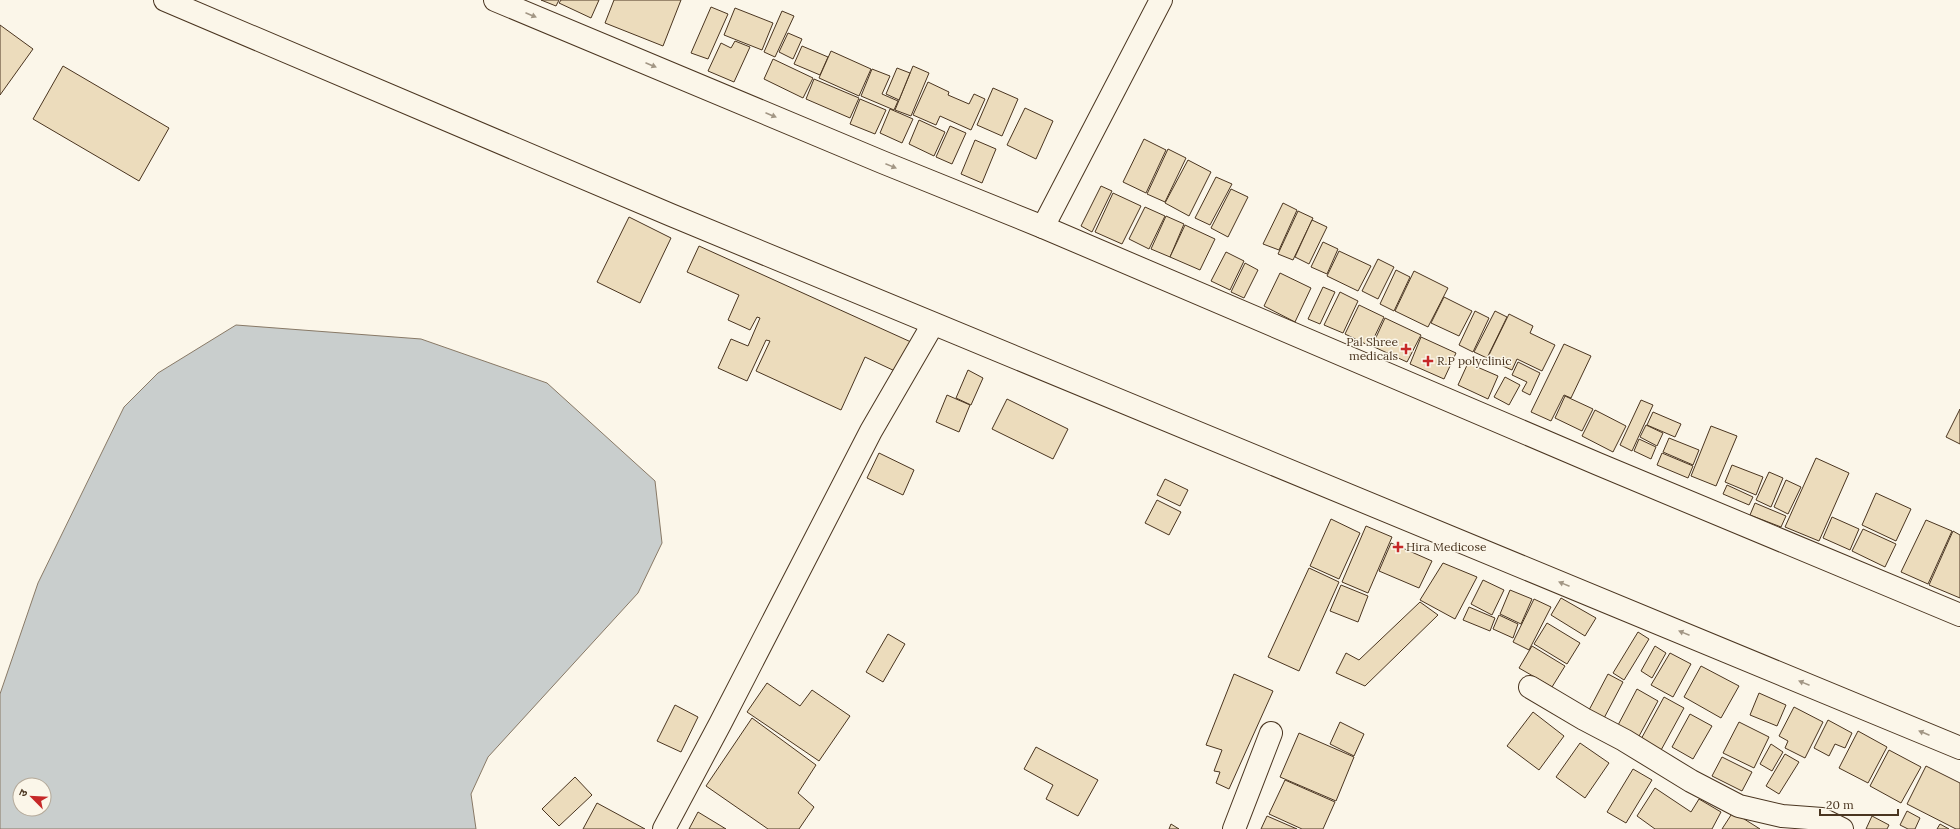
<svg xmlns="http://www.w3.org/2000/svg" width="1960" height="829" viewBox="0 0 1960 829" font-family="Lora,'Noto Sans Devanagari',serif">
<rect width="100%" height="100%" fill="#fbf6e9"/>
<!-- water -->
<path fill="#c9cecd" stroke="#887966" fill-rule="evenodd" d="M 236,325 L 421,339 L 547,383 L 655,481 L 662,543 L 638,593 L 488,757 L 471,794 L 476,829 L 0,829 L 0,694 L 38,583 L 124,407 L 158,373 ZM 20,785 L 44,785 L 44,809 L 20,809 Z"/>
<!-- building -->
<g fill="#ecdcbc" stroke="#4a3520">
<path d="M 541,0 L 559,0 L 556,6 Z"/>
<path d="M 561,0 L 599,0 L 591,18 L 559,3 Z"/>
<path d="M 614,0 L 681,0 L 663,46 L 605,23 Z"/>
<path d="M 711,7 L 728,14 L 708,59 L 691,53 Z"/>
<path d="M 735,8 L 773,23 L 762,50 L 724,35 Z"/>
<path d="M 782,11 L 794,16 L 775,57 L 764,52 Z"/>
<path d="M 0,25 L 33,49 L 0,95 Z"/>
<path d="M 788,33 L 802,39 L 793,59 L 779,52 Z"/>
<path d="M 735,41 L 750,47 L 734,82 L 708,71 L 721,43 L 731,48 Z"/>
<path d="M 802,46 L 828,57 L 820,75 L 794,64 Z"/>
<path d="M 831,51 L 871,69 L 859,96 L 819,78 Z"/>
<path d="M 773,59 L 813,78 L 803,98 L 764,79 Z"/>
<path d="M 63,66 L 169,128 L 139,181 L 33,119 Z"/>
<path d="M 913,66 L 929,73 L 911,116 L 895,110 Z"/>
<path d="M 897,68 L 910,73 L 899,100 L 886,94 Z"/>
<path d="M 872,69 L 890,76 L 882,94 L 898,101 L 894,110 L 861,96 Z"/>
<path d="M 814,79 L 859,98 L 850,118 L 806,99 Z"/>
<path d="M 928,82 L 949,92 L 948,95 L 969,104 L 974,94 L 985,99 L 971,130 L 940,116 L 936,125 L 913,115 Z"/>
<path d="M 993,88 L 1018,99 L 1002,136 L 977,125 Z"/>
<path d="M 860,99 L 886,110 L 875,134 L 850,124 Z"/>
<path d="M 1025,108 L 1053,121 L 1036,159 L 1007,145 Z"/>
<path d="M 890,109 L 913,119 L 902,143 L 880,133 Z"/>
<path d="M 919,120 L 945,132 L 934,156 L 909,144 Z"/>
<path d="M 950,126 L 966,133 L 952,164 L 936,157 Z"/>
<path d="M 1144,139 L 1166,150 L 1146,193 L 1123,182 Z"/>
<path d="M 975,140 L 996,149 L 982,183 L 961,174 Z"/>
<path d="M 1168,149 L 1186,158 L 1165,202 L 1147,194 Z"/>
<path d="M 1188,160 L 1211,172 L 1189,216 L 1165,203 Z"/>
<path d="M 1216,177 L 1232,184 L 1210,225 L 1195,218 Z"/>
<path d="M 1101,186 L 1112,191 L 1092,232 L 1081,226 Z"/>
<path d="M 1231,189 L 1248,197 L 1228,237 L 1211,228 Z"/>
<path d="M 1113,193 L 1141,206 L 1122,244 L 1095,232 Z"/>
<path d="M 1283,203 L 1297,210 L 1279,250 L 1263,244 Z"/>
<path d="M 1145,207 L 1165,216 L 1149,249 L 1129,239 Z"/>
<path d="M 1298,211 L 1313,218 L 1293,260 L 1278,254 Z"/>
<path d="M 1166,216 L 1184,224 L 1170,257 L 1151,249 Z"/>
<path d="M 629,217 L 671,238 L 640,303 L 597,282 Z"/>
<path d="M 1312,220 L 1327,227 L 1309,264 L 1295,257 Z"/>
<path d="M 1185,225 L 1215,239 L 1200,270 L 1170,257 Z"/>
<path d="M 1323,242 L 1338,249 L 1327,274 L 1311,267 Z"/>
<path d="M 699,246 L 911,342 L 897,372 L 865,357 L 841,410 L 756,371 L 770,341 L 766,340 L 747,381 L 718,368 L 731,339 L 748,346 L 760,318 L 757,317 L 750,330 L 728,320 L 739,295 L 687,272 Z"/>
<path d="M 1339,251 L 1371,266 L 1358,291 L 1327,276 Z"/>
<path d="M 1226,252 L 1244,261 L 1230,290 L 1211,281 Z"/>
<path d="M 1378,259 L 1394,267 L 1378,299 L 1362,291 Z"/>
<path d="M 1245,263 L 1258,270 L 1244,298 L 1231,292 Z"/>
<path d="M 1396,270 L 1410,277 L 1394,311 L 1380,304 Z"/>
<path d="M 1414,271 L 1448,288 L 1428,327 L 1395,311 Z"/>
<path d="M 1280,273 L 1311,288 L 1295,322 L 1264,306 Z"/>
<path d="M 1323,287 L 1335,292 L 1320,324 L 1308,319 Z"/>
<path d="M 1340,292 L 1358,301 L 1343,333 L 1324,325 Z"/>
<path d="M 1444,297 L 1472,311 L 1459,336 L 1431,323 Z"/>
<path d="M 1359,305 L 1384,317 L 1370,346 L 1345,334 Z"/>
<path d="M 1475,311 L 1489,318 L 1473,352 L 1459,345 Z"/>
<path d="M 1495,311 L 1507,317 L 1487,358 L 1474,352 Z"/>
<path d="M 1509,314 L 1533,326 L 1530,333 L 1555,345 L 1542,371 L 1517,359 L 1512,370 L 1487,359 Z"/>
<path d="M 1385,318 L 1421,335 L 1407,362 L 1372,346 Z"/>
<path d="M 1421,337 L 1456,353 L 1444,379 L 1410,364 Z"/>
<path d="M 1564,344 L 1591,356 L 1571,398 L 1564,395 L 1551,421 L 1531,412 Z"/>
<path d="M 1518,362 L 1540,373 L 1530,395 L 1522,391 L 1527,382 L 1512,375 Z"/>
<path d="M 1468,363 L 1498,376 L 1488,399 L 1458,385 Z"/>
<path d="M 968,370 L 983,378 L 971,405 L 956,398 Z"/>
<path d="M 1505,377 L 1520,385 L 1509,405 L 1494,397 Z"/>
<path d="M 947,395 L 970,405 L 959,432 L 936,422 Z"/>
<path d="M 1565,396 L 1593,409 L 1582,431 L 1555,418 Z"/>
<path d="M 1007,399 L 1068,429 L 1053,459 L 992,429 Z"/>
<path d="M 1641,400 L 1653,405 L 1632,451 L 1620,445 Z"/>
<path d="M 1960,409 L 1960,444 L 1946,437 Z"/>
<path d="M 1595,410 L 1626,426 L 1613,452 L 1582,436 Z"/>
<path d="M 1653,412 L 1681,424 L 1675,437 L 1647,425 Z"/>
<path d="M 1646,425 L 1663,433 L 1657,446 L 1640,437 Z"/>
<path d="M 1711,426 L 1737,436 L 1716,486 L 1691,476 Z"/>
<path d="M 1669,438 L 1699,450 L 1693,465 L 1663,452 Z"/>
<path d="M 1639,439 L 1656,447 L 1651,459 L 1634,451 Z"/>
<path d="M 879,453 L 914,470 L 903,495 L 867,478 Z"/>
<path d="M 1662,453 L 1693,466 L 1688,478 L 1657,465 Z"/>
<path d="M 1816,458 L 1849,473 L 1819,541 L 1785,527 Z"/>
<path d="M 1732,465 L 1763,477 L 1756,495 L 1725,482 Z"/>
<path d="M 1769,472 L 1783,478 L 1771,507 L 1756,500 Z"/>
<path d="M 1165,479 L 1188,490 L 1180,506 L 1157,495 Z"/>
<path d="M 1786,480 L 1801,487 L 1788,514 L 1774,507 Z"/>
<path d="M 1727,485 L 1753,497 L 1749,505 L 1723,494 Z"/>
<path d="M 1876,493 L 1911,509 L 1896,541 L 1862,525 Z"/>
<path d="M 1157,500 L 1181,512 L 1169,535 L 1145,523 Z"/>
<path d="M 1755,503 L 1786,516 L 1781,527 L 1750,515 Z"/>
<path d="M 1832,517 L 1859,529 L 1850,550 L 1823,538 Z"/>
<path d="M 1331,519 L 1360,533 L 1339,579 L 1310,566 Z"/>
<path d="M 1926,520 L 1952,531 L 1928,584 L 1901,572 Z"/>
<path d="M 1366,526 L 1392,537 L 1368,593 L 1342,582 Z"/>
<path d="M 1863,529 L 1896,544 L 1885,567 L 1852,551 Z"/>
<path d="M 1953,531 L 1960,535 L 1960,598 L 1929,585 Z"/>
<path d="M 1391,543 L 1432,561 L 1419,588 L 1379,571 Z"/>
<path d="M 1443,563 L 1477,577 L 1455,619 L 1420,600 Z"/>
<path d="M 1309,568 L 1339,582 L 1299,671 L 1268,657 Z"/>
<path d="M 1483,580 L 1504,590 L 1492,615 L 1471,604 Z"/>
<path d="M 1341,585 L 1368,596 L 1358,622 L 1330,611 Z"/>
<path d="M 1510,590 L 1532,599 L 1521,624 L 1500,614 Z"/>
<path d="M 1561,598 L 1596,618 L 1585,636 L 1551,615 Z"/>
<path d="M 1534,599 L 1551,607 L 1529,650 L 1513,642 Z"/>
<path d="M 1420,602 L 1438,615 L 1365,686 L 1336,673 L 1346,653 L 1359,660 Z"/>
<path d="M 1469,607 L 1495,618 L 1490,631 L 1463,620 Z"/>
<path d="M 1499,615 L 1518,624 L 1513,638 L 1493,629 Z"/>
<path d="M 1547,623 L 1580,643 L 1567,664 L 1534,644 Z"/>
<path d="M 1638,632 L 1649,639 L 1624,680 L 1613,673 Z"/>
<path d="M 888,634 L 905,644 L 883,682 L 866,672 Z"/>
<path d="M 1532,646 L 1565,666 L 1552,687 L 1519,668 Z"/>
<path d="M 1655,646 L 1666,653 L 1652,678 L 1641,671 Z"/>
<path d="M 1670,653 L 1691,664 L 1673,697 L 1651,685 Z"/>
<path d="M 1701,666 L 1739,686 L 1721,718 L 1684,697 Z"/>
<path d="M 1234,674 L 1273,691 L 1229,789 L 1216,783 L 1220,772 L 1214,771 L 1222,750 L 1206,745 Z"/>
<path d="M 1608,674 L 1623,682 L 1603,720 L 1588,712 Z"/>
<path d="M 767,683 L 800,706 L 812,690 L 850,716 L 819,761 L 747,712 Z"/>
<path d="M 1637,689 L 1658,701 L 1638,738 L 1617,727 Z"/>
<path d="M 1759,693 L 1786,705 L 1777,726 L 1750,715 Z"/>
<path d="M 1664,697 L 1684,708 L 1660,752 L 1640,741 Z"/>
<path d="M 675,705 L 698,717 L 681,752 L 657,741 Z"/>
<path d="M 1794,707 L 1823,722 L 1805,758 L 1785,748 L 1788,741 L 1779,736 Z"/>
<path d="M 1533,712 L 1564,736 L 1539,770 L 1507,746 Z"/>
<path d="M 1690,714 L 1712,726 L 1693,759 L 1672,747 Z"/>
<path d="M 752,718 L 816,765 L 798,793 L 814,807 L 799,829 L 768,829 L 706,786 Z"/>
<path d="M 1828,720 L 1852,733 L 1845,748 L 1835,744 L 1829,756 L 1814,748 Z"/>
<path d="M 1340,722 L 1364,734 L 1354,756 L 1330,744 Z"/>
<path d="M 1739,722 L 1769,737 L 1754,768 L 1723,753 Z"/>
<path d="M 1858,731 L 1887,747 L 1868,783 L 1839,768 Z"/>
<path d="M 1299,733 L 1354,757 L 1336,801 L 1280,777 Z"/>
<path d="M 1580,743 L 1609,763 L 1585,798 L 1556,777 Z"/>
<path d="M 1771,744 L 1783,752 L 1772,771 L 1760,764 Z"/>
<path d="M 1036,747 L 1098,780 L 1078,816 L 1046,799 L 1053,785 L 1024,769 Z"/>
<path d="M 1889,750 L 1921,767 L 1901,803 L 1870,786 Z"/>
<path d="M 1785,754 L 1799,762 L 1779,794 L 1766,786 Z"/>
<path d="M 1722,757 L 1752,772 L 1742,791 L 1712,776 Z"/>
<path d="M 1926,766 L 1960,783 L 1960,829 L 1956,829 L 1907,804 Z"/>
<path d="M 1633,769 L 1652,780 L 1626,823 L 1607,812 Z"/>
<path d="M 575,777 L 592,795 L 559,826 L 542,809 Z"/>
<path d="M 1285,780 L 1335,802 L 1323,829 L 1302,829 L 1269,814 Z"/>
<path d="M 1655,788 L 1691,812 L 1699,799 L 1721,812 L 1712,829 L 1655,829 L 1637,816 Z"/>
<path d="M 597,803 L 645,829 L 583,829 Z"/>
<path d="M 1907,811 L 1920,818 L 1915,829 L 1908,829 L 1900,825 Z"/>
<path d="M 698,812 L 726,829 L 689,829 Z"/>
<path d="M 1733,812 L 1760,829 L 1722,829 Z"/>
<path d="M 1267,816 L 1297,829 L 1261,829 Z"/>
<path d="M 1872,816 L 1889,825 L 1887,829 L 1866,829 Z"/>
<path d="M 1171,824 L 1179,829 L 1169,829 Z"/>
<path d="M 1940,824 L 1949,829 L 1937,829 Z"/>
</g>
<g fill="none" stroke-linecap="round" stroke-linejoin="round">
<!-- street casing -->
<g stroke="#4a3520" stroke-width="24">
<g id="street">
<path d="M 1530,687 L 1584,719 L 1624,740 L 1691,781 L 1739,806 L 1782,816 L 1822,819 L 1842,829"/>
<path d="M 1234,829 L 1271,733"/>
</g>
</g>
<!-- secondary casing -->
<g stroke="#4a3520" stroke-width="24">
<g id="secondary">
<path d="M 1043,227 L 1161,0"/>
<path d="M 664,829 L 720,724 L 871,431 L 933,324"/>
</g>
</g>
<!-- primary casing -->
<g stroke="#4a3520" stroke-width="24">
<g id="primary">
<path d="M 165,0 L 671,215 L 1960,748"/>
<path d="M 495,0 L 882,162 L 1043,227 L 1598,464 L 1960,615"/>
</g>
</g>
<!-- street -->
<use href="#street" stroke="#fbf6e9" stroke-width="22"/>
<!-- secondary -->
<use href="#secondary" stroke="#fbf6e9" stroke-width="22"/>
<!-- primary -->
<use href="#primary" stroke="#fbf6e9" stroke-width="22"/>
</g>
<!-- one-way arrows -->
<defs><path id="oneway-solid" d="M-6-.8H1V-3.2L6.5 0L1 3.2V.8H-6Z"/></defs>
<g fill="#a29684">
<use href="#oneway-solid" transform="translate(531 15) rotate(23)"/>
<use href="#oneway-solid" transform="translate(651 65) rotate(23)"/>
<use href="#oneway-solid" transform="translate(771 115) rotate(23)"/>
<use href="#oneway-solid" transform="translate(891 166) rotate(22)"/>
<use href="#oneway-solid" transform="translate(1564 584) rotate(-158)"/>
<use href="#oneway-solid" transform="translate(1684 633) rotate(-158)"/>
<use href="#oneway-solid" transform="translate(1804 683) rotate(-158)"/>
<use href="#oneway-solid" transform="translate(1924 733) rotate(-157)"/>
</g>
<!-- markers -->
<g fill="#c62828" stroke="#fbf6e9" stroke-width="1.5">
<path d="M1404 343h4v4h4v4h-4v4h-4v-4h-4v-4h4z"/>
<path d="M1426 355h4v4h4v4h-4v4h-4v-4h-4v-4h4z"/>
<path d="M1396 541h4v4h4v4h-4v4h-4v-4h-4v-4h4z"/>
</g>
<g text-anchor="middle" stroke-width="3" stroke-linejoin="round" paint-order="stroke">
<!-- poi labels -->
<g font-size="12" fill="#4a3520" stroke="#fbf6e9" text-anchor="start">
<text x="1398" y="346" text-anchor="end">Pal Shree<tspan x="1398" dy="14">medicals</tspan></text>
<text x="1437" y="365">R.P polyclinic</text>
<text x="1406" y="551">Hira Medicose</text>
</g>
</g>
<!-- north arrow -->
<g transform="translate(32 797) rotate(294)"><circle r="19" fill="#fbf6e9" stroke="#b4a999"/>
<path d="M0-3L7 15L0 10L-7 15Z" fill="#c62828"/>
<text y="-6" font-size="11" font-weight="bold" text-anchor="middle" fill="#4a3520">उ</text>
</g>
<!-- scale -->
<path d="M1820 809v6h78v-6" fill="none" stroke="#4a3520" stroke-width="2"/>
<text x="1826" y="809" font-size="12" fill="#4a3520" stroke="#fbf6e9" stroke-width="3" paint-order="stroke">20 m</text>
</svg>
